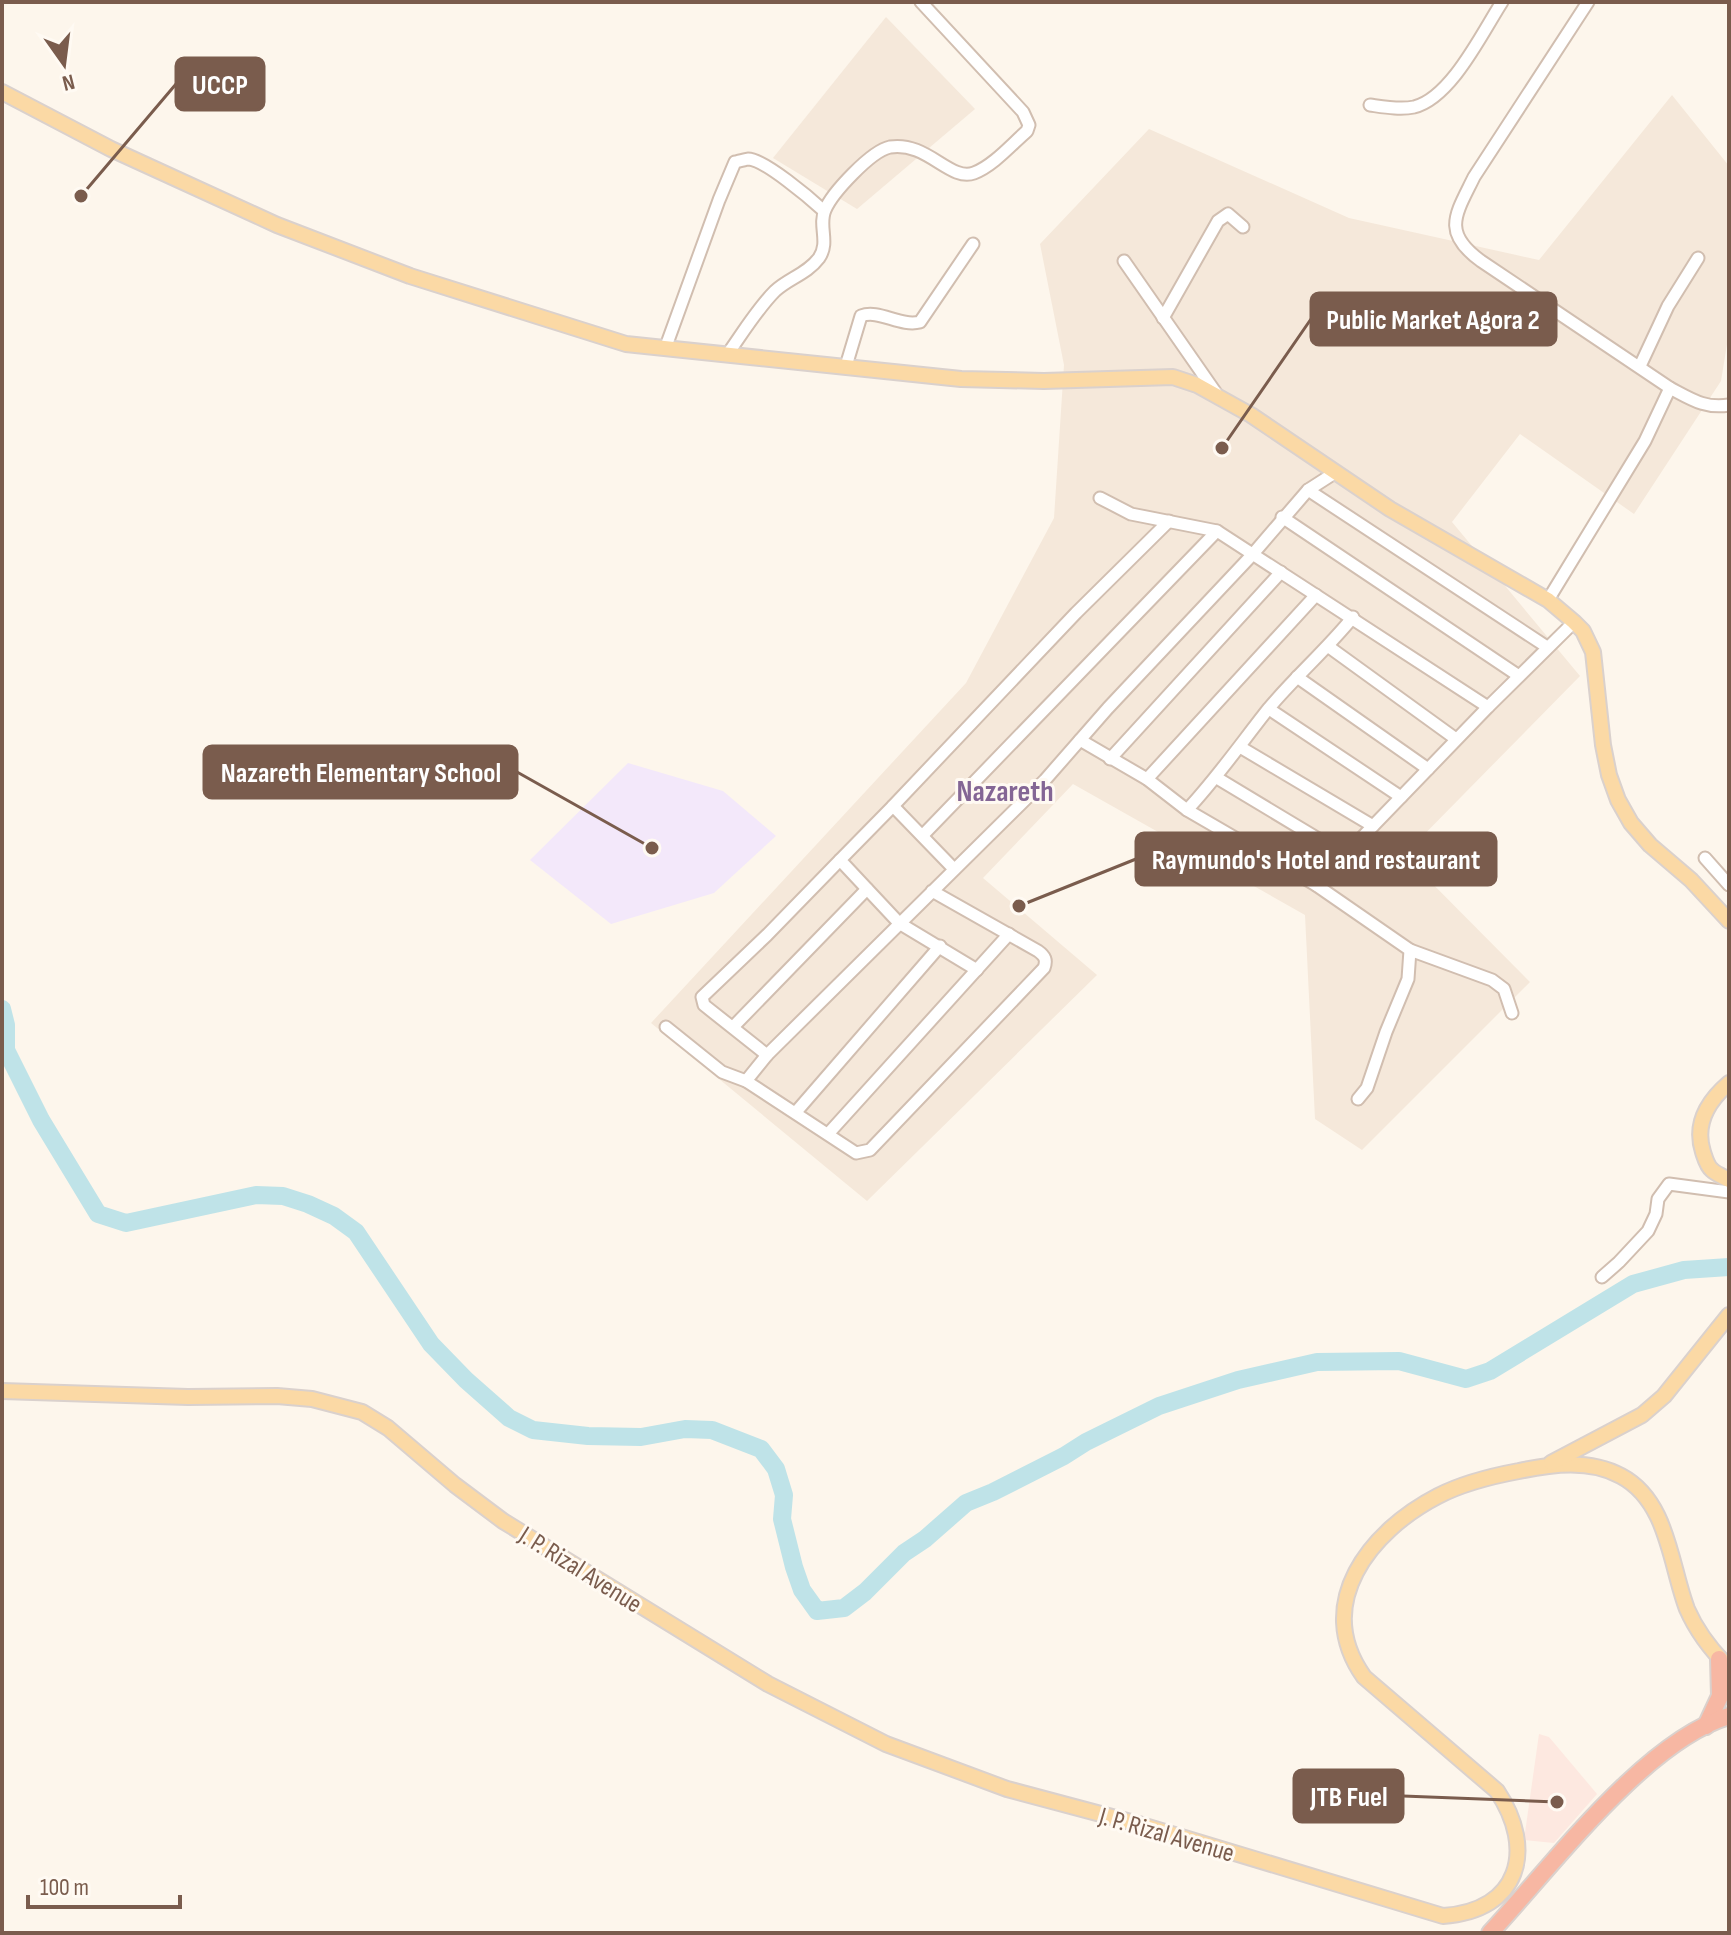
<svg xmlns="http://www.w3.org/2000/svg" width="1731" height="1935" viewBox="0 0 1731 1935" font-family="'Sofia Sans Condensed',sans-serif">
<rect width="100%" height="100%" fill="#fdf6ec"/>
<!-- residential -->
<g fill="#f5e8da">
<path d="M 886,17 L 975,109 L 857,209 L 773,158 Z"/>
<path d="M 1672,95 L 1729,166 L 1729,332 L 1721,381 L 1634,514 L 1520,434 L 1452,522 L 1580,676 L 1404,855 L 1530,982 L 1362,1150 L 1315,1119 L 1305,915 L 1073,784 L 983,878 L 1097,975 L 867,1201 L 651,1023 L 966,683 L 1054,518 L 1064,365 L 1040,244 L 1149,129 L 1349,218 L 1539,260 Z"/>
</g>
<!-- commercial -->
<path fill="#fde8e0" d="M 1539,1734 L 1549,1737 L 1597,1794 L 1554,1843 L 1524,1840 Z"/>
<!-- education -->
<path fill="#f3e8fa" d="M 628,763 L 723,791 L 776,836 L 714,893 L 611,924 L 530,860 Z"/>
<g fill="none" stroke-linecap="round" stroke-linejoin="round">
<!-- river -->
<path stroke="#bfe3e8" stroke-width="18" d="M 2,1009 L 6,1025 L 6,1050 L 41,1120 L 98,1214 L 126,1223 L 256,1195 L 283,1196 L 308,1204 L 334,1216 L 356,1232 L 431,1344 L 466,1380 L 509,1418 L 533,1430 L 588,1436 L 641,1437 L 685,1429 L 712,1430 L 761,1449 L 776,1469 L 784,1495 L 782,1519 L 794,1567 L 802,1590 L 817,1611 L 844,1608 L 865,1592 L 904,1553 L 925,1539 L 966,1503 L 993,1492 L 1064,1456 L 1086,1442 L 1159,1406 L 1238,1380 L 1317,1362 L 1399,1361 L 1466,1379 L 1490,1371 L 1633,1284 L 1684,1270 L 1729,1267"/>
<!-- minor casing -->
<g stroke="#d1beb0" stroke-width="15">
<g id="minor">
<path d="M 1588,2 L 1474,177 C 1456,214 1441,232 1481,261 L 1670,388"/>
<path d="M 1370,105 C 1384,107 1400,110 1414,107 C 1451,98 1482,33 1502,2"/>
<path d="M 1124,261 L 1218,396"/>
<path d="M 1163,318 L 1218,221 L 1228,214 L 1243,227"/>
<path d="M 665,349 L 719,200 L 735,162 C 736,162 747,159 748,159 C 764,159 811,199 824,211"/>
<path d="M 727,355 C 742,334 757,309 775,291 C 789,278 807,274 819,258 C 830,242 818,226 825,210 C 832,193 871,151 890,147 C 927,141 950,182 974,173 C 993,166 1012,144 1027,131 L 1029,125 L 1023,112 L 921,2"/>
<path d="M 846,366 L 861,316 C 879,309 900,327 920,322 L 973,244"/>
<path d="M 1640,366 L 1668,306 L 1698,258"/>
<path d="M 1308,490 L 1547,647"/>
<path d="M 1100,498 L 1131,514 L 1217,531 L 1488,707"/>
<path d="M 1282,517 L 1519,676"/>
<path d="M 1548,600 L 1645,441 L 1670,388 C 1691,399 1705,409 1729,405"/>
<path d="M 1329,647 L 1456,739"/>
<path d="M 1297,677 L 1428,769"/>
<path d="M 1269,709 L 1401,797"/>
<path d="M 1080,740 L 1147,779 L 1187,810 L 1316,885 L 1488,707 L 1574,622"/>
<path d="M 1240,747 L 1373,826"/>
<path d="M 1110,759 L 1281,572"/>
<path d="M 1217,778 L 1345,855"/>
<path d="M 1147,779 L 1316,595"/>
<path d="M 893,806 L 840,860 L 899,923 L 977,970"/>
<path d="M 1187,810 C 1217,778 1242,742 1269,708 C 1296,676 1327,649 1353,617"/>
<path d="M 923,835 L 1217,531"/>
<path d="M 1705,858 L 1729,885"/>
<path d="M 954,869 L 893,806 L 1076,613 L 1169,521"/>
<path d="M 1316,885 L 1410,950 L 1408,979 L 1386,1032 L 1367,1088 L 1358,1099"/>
<path d="M 932,891 L 1038,951 C 1045,956 1047,960 1044,968 L 870,1150 L 856,1153 L 746,1081 L 767,1055 L 1045,780 L 1108,708 L 1252,555 L 1308,490 L 1336,472"/>
<path d="M 1410,950 L 1492,980 L 1504,989 L 1512,1013"/>
<path d="M 666,1027 L 722,1072 L 746,1081"/>
<path d="M 733,1027 L 867,889"/>
<path d="M 767,1055 L 704,1005 L 702,997 L 767,935 L 840,860"/>
<path d="M 796,1112 L 940,946"/>
<path d="M 828,1134 L 1009,934"/>
<path d="M 1602,1277 L 1619,1262 L 1648,1231 L 1656,1214 L 1658,1199 L 1669,1184 L 1729,1192"/>
</g>
</g>
<!-- major casing -->
<g stroke="#dad1cd" stroke-width="18">
<g id="major">
<path d="M 2,92 L 111,149 L 277,225 L 410,276 L 626,344 L 961,379 L 1044,381 L 1173,377 L 1197,385 L 1251,415 L 1390,509 L 1548,600 L 1574,622 L 1583,631 L 1593,652 L 1603,745 L 1609,775 L 1618,800 L 1631,823 L 1650,845 L 1691,880 L 1729,921"/>
<path d="M 1729,1083 C 1708,1101 1694,1124 1703,1152 C 1705,1158 1707,1166 1712,1170 C 1716,1174 1724,1177 1729,1180"/>
<path d="M 2,1391 L 188,1397 L 277,1396 L 312,1399 L 362,1412 L 388,1428 L 455,1485 L 503,1521 L 768,1684 L 886,1744 L 1007,1789 L 1142,1825 L 1443,1916 C 1520,1911 1536,1849 1497,1791 L 1364,1677 C 1312,1604 1370,1531 1438,1496 C 1463,1483 1492,1476 1519,1471 C 1552,1464 1590,1459 1621,1476 C 1668,1501 1670,1564 1687,1609 C 1697,1632 1711,1650 1729,1668"/>
<path d="M 1551,1463 L 1642,1415 L 1664,1396 L 1729,1315"/>
</g>
</g>
<!-- highway casing -->
<g stroke="#dad1cd" stroke-width="20">
<g id="highway">
<path d="M 1706,1726 L 1720,1696 L 1719,1659"/>
<path d="M 1490,1933 C 1550,1869 1644,1741 1729,1716"/>
</g>
</g>
<!-- minor -->
<use href="#minor" stroke="#fff" stroke-width="11"/>
<!-- major -->
<use href="#major" stroke="#fbd9a5" stroke-width="14"/>
<!-- highway -->
<use href="#highway" stroke="#f7b7a3" stroke-width="16"/>
</g>
<g text-anchor="middle" stroke-width="6" stroke-linejoin="round" paint-order="stroke">
<!-- street labels -->
<g font-size="26" fill="#7a5c4d" stroke="#fffaf3">
<text transform="translate(581 1569) rotate(32)" y="9">J. P. Rizal Avenue</text>
<text transform="translate(1167 1834) rotate(16)" y="9">J. P. Rizal Avenue</text>
</g>
<!-- quarter labels -->
<g font-size="30" font-weight="bold" fill="#846695" stroke="#fffaf3">
<text x="1005" y="801">Nazareth</text>
</g>
</g>
<!-- callouts -->
<path fill="none" stroke="#7a5c4d" stroke-width="3" d="M81 196L176 84M1222 448L1311 319M652 848L517 772M1019 906L1136 859M1557 1802L1403 1796"/>
<g fill="#7a5c4d" stroke="#fffaf3" stroke-width="3">
<circle cx="81" cy="196" r="8"/>
<circle cx="1222" cy="448" r="8"/>
<circle cx="652" cy="848" r="8"/>
<circle cx="1019" cy="906" r="8"/>
<circle cx="1557" cy="1802" r="8"/>
</g>
<g fill="#7a5c4d" stroke="#7a5c4d" stroke-width="3">
<rect x="176" y="58" width="88" height="52" rx="8"/>
<rect x="1311" y="293" width="245" height="52" rx="8"/>
<rect x="204" y="746" width="313" height="52" rx="8"/>
<rect x="1136" y="833" width="360" height="52" rx="8"/>
<rect x="1294" y="1770" width="109" height="52" rx="8"/>
</g>
<g font-size="28" text-anchor="middle" font-weight="bold" fill="#fff">
<text x="220" y="94">UCCP</text>
<text x="1433" y="329">Public Market Agora 2</text>
<text x="361" y="782">Nazareth Elementary School</text>
<text x="1316" y="869">Raymundo's Hotel and restaurant</text>
<text x="1349" y="1806">JTB Fuel</text>
</g>
<!-- border -->
<rect width="1731" height="1935" fill="none" stroke="#7a5c4d" stroke-width="8"/>
<!-- north arrow -->
<g transform="translate(64 64) rotate(166)" stroke="#fffaf3" stroke-width="6" paint-order="stroke">
<path d="M0-6L14 30L0 20L-14 30Z" fill="#7a5c4d"/>
<text y="-12" font-size="22" font-weight="bold" text-anchor="middle" fill="#7a5c4d">N</text>
</g>
<!-- scale -->
<path d="M28 1895v12h152v-12" fill="none" stroke="#7a5c4d" stroke-width="4"/>
<text x="40" y="1895" font-size="24" fill="#7a5c4d" stroke="#fffaf3" stroke-width="6" paint-order="stroke">100 m</text>
</svg>
